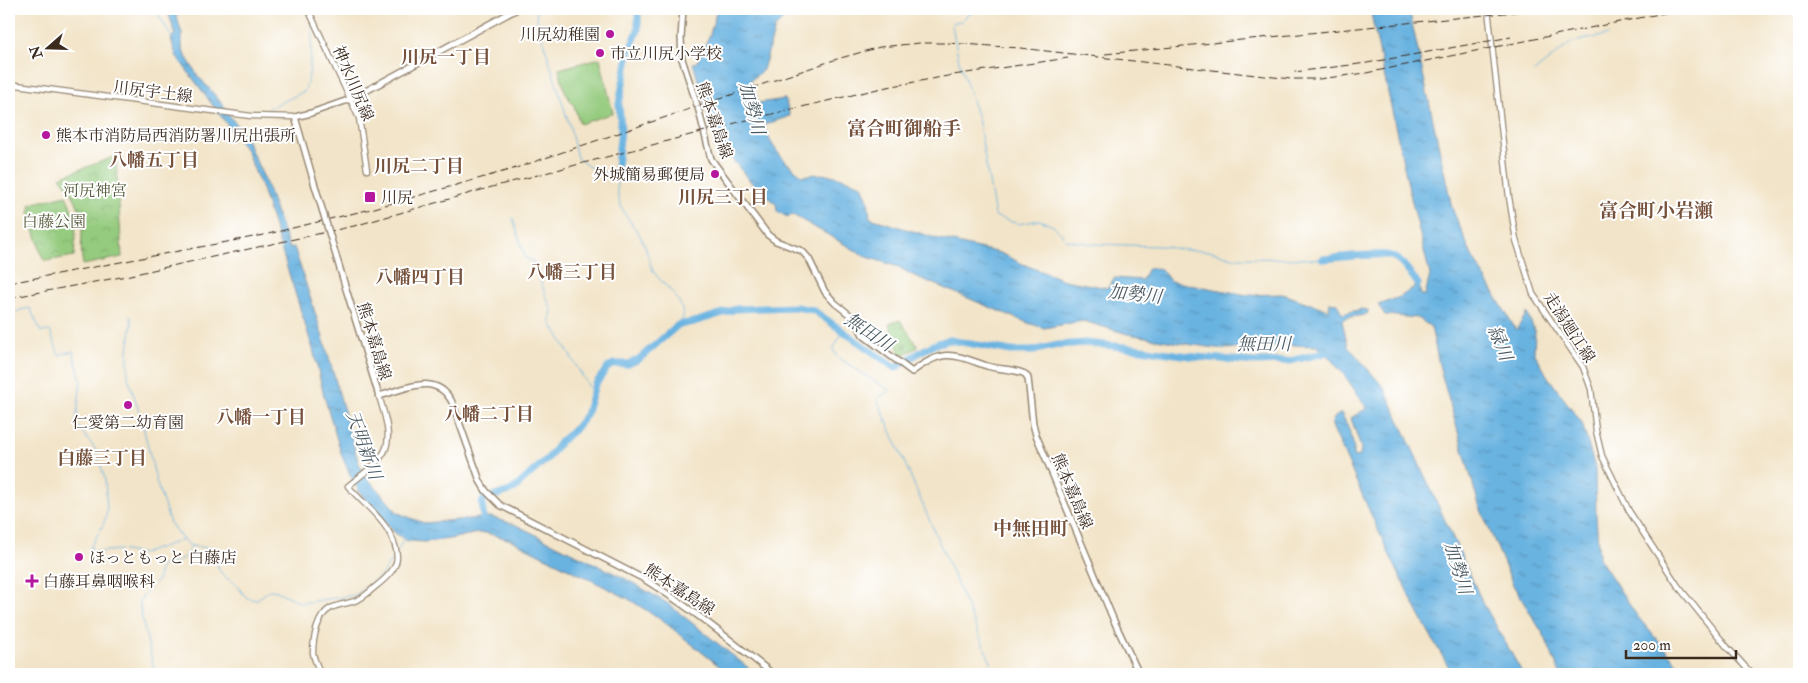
<svg xmlns="http://www.w3.org/2000/svg" width="1808" height="683" viewBox="0 0 1808 683" font-family="'IM FELL Double Pica','Noto Serif JP',serif">
<defs>
<pattern id="cemetery-stones" width="16" height="16" patternUnits="userSpaceOnUse" patternTransform="scale(1.25)"><rect width="16" height="16" fill="#94cb7e"/><path d="M2 7V4a2 2 0 0 1 4 0v3zM10 15v-3a2 2 0 0 1 4 0v3z" fill="#80ae6c"/></pattern>
<pattern id="park-crowns" width="20" height="18" patternUnits="userSpaceOnUse" patternTransform="scale(1.25)"><rect width="20" height="18" fill="#94cb7e"/><path d="M2 6a3 3 0 1 1 6 0M12 15a3 3 0 1 1 6 0" fill="none" stroke="#80ae6c"/></pattern>
<pattern id="water-ripples" width="26" height="14" patternUnits="userSpaceOnUse" patternTransform="scale(1.25)"><rect width="26" height="14" fill="#69b3e1"/><path d="M2 4q2-2 4 0t4 0M15 11q2-2 4 0t4 0" fill="none" stroke="#5892b6"/></pattern>
</defs>
<rect width="100%" height="100%" fill="#fff"/>
<filter id="ink" filterUnits="userSpaceOnUse"><feTurbulence type="fractalNoise" baseFrequency=".02" numOctaves="2"/><feDisplacementMap in="SourceGraphic" scale="10" xChannelSelector="R" yChannelSelector="G"/><feConvolveMatrix kernelMatrix="1 2 1 2 8 2 1 2 1" color-interpolation-filters="sRGB"/></filter>
<filter id="wash" filterUnits="userSpaceOnUse"><feTurbulence type="fractalNoise" baseFrequency=".0096" numOctaves="4" result="noise"/><feDisplacementMap in="SourceGraphic" scale="20" xChannelSelector="R" yChannelSelector="G"/><feGaussianBlur stdDeviation="1.12" result="paint"/><feColorMatrix in="noise" values="0 0 0 0 0 0 0 0 0 0 0 0 0 0 0 0 0 1.4 0 .05"/><feComposite in="paint" operator="in"/></filter>
<g filter="url(#wash)">
<rect width="100%" height="100%" fill="#f2e4c8"/>
<!-- cemetery -->
<path fill="url(#cemetery-stones)" stroke="#687a4e" d="M 900,320 L 918,347 L 901,356 L 889,324 Z"/>
<!-- park -->
<g fill="url(#park-crowns)" stroke="#687a4e">
<path d="M 116,156 L 122,257 L 83,265 C 80,249 82,241 82,226 C 82,208 71,190 60,177 Z"/>
<path d="M 66,195 C 77,221 77,227 74,256 L 46,261 L 43,259 L 29,213 L 31,204 Z"/>
</g>
<!-- garden -->
<path fill="#94cb7e" stroke="#687a4e" d="M 600,58 L 613,113 L 580,124 L 574,106 L 565,92 L 559,69 Z"/>
<!-- water -->
<g fill="url(#water-ripples)" stroke="#526e80">
<path d="M 167,9 L 174,9 L 175,11 L 182,34 L 182,48 L 184,53 L 198,76 L 219,100 L 246,139 L 264,178 L 289,248 L 294,247 L 326,347 L 359,464 L 368,479 L 398,513 L 424,523 L 491,517 L 516,525 L 626,579 L 667,603 L 756,674 L 729,674 L 663,621 L 627,598 L 511,540 L 487,533 L 477,533 L 450,539 L 425,542 L 407,541 L 395,533 L 364,499 L 351,477 L 342,456 L 324,396 L 313,349 L 262,189 L 246,150 L 177,57 L 171,40 L 175,33 Z"/>
<path d="M 717,9 L 793,9 L 775,28 L 763,70 L 750,81 L 758,103 L 785,99 L 790,116 L 764,125 C 770,147 785,163 803,176 C 828,171 839,177 862,185 L 868,200 L 870,218 L 939,239 L 1000,253 L 1025,265 L 1064,280 L 1108,288 L 1114,278 L 1142,280 L 1148,268 L 1161,269 L 1170,281 L 1247,295 L 1282,294 L 1329,310 L 1329,302 L 1337,303 L 1342,314 L 1362,309 L 1368,310 L 1368,313 L 1364,315 L 1345,318 L 1342,321 L 1348,346 L 1385,389 L 1481,599 L 1523,674 L 1453,674 C 1405,596 1369,510 1332,426 C 1331,419 1336,416 1341,413 C 1348,427 1355,440 1354,457 L 1360,456 L 1361,448 L 1351,418 L 1367,408 L 1345,376 L 1329,357 L 1317,346 L 1288,345 L 1223,349 L 1179,343 L 1128,334 L 1083,321 L 1044,328 L 1028,323 L 910,274 L 899,267 L 867,257 L 793,215 L 787,217 L 777,211 L 776,204 L 755,187 L 715,138 L 693,63 L 697,62 L 710,34 Z"/>
<path d="M 1370,9 L 1409,9 L 1452,208 L 1472,256 L 1516,330 L 1527,313 L 1535,332 L 1534,352 L 1548,377 L 1582,423 L 1595,468 L 1596,515 L 1599,558 L 1637,616 L 1686,674 L 1560,674 L 1545,637 L 1513,585 L 1479,505 L 1440,369 L 1431,327 L 1418,318 L 1385,315 L 1378,305 L 1400,297 L 1419,284 L 1421,295 L 1425,295 L 1430,275 L 1409,190 Z"/>
</g>
<g fill="none" stroke-linecap="round" stroke-linejoin="round">
<!-- stream -->
<g stroke="#69b3e1" stroke-width="1">
<path d="M 155,9 L 172,38"/>
<path d="M 538,9 L 536,11 L 538,25 L 570,127 L 577,158 L 589,167 L 616,176 C 617,186 617,197 621,206 C 626,219 638,229 643,242 C 648,251 648,261 653,271 C 664,287 683,296 683,318 L 678,325"/>
<path d="M 983,9 L 968,14 L 962,21 L 954,22 L 952,26 L 959,61 L 978,118 L 995,216 L 1018,224 L 1040,220 L 1053,226 L 1061,233 L 1066,240 L 1093,244 L 1160,246 L 1186,250 L 1209,251 L 1233,258 L 1323,259"/>
<path d="M 314,17 L 314,9"/>
<path d="M 1534,72 L 1572,42 L 1608,35"/>
<path d="M 268,109 L 305,91 L 309,75 L 313,24"/>
<path d="M 513,218 L 525,258 L 533,261 L 552,312 L 550,319 L 552,325 L 592,392"/>
<path d="M 130,316 L 132,323 L 128,350 L 128,377 L 141,418 L 157,484 L 170,523 L 183,540 L 191,546 L 211,548 L 214,550 L 219,570 L 224,576 L 236,585 L 247,598 L 256,600 L 270,590 L 277,591 L 301,603 L 355,595 L 383,574 L 395,553"/>
<path d="M 9,317 L 20,310 L 30,308 L 41,332 L 50,331 L 59,355 L 73,351 L 81,380 L 76,424 L 96,450 L 105,479 L 107,511 L 104,523 L 90,548 L 96,552 L 119,550 L 142,554 L 182,540"/>
<path d="M 843,332 L 833,349 L 837,357 L 890,391 L 878,397 L 878,401 L 996,674"/>
<path d="M 398,550 L 404,538"/>
<path d="M 155,674 L 140,609 L 140,600 L 147,591 L 157,581 L 161,566 C 165,563 168,564 173,564 C 181,562 187,553 191,547"/>
</g>
<!-- river -->
<g stroke="#69b3e1" stroke-width="7">
<path d="M 616,176 L 621,129 L 619,104 L 629,52 L 638,30 L 638,14 L 637,9"/>
<path d="M 1323,259 C 1337,258 1381,252 1391,256 C 1403,260 1411,275 1418,284"/>
<path d="M 484,526 L 482,503 L 484,499 L 510,491 L 516,487 L 549,457 L 561,441 L 574,430 L 586,415 L 595,385 L 608,367 L 614,364 L 628,364 L 639,359 L 678,325 L 694,322 L 736,309 L 796,307 L 813,310 L 895,368 C 912,358 930,343 950,340 L 1011,351 L 1032,351 L 1058,345 L 1085,343 L 1134,348 L 1196,357 L 1256,362 L 1290,361 L 1332,351"/>
</g>
</g>
</g>
<g filter="url(#ink)">
<g fill="none" stroke-linecap="round" stroke-linejoin="round">
<!-- secondary casing -->
<g stroke="#968773" stroke-width="7">
<g id="secondary">
<path d="M 308,9 L 359,118 L 367,170"/>
<path d="M 1488,9 L 1509,197 L 1516,240 L 1533,294 L 1583,367 L 1591,389 L 1596,431 L 1602,456 L 1629,511 L 1678,586 L 1727,647 L 1752,674"/>
<path d="M 9,84 L 251,116 L 295,117"/>
<path d="M 321,674 C 318,668 314,660 313,653 C 313,639 317,615 331,608 C 339,604 348,604 357,600 C 363,598 369,592 375,587 C 397,570 404,559 389,532 C 379,514 361,502 348,486 C 390,453 396,450 379,396"/>
</g>
</g>
<!-- primary casing -->
<g stroke="#968773" stroke-width="8">
<g id="primary">
<path d="M 683,9 L 681,38 L 682,59 L 699,111 L 711,159 L 768,235 L 776,241 L 802,251 L 809,259 L 825,292 L 835,303 L 855,319 L 863,335 L 912,372 C 944,348 952,354 987,366 C 1000,370 1013,368 1025,374 L 1028,378 L 1033,424 L 1036,435 L 1114,621 L 1139,674"/>
<path d="M 313,179 L 295,117 L 311,113 L 351,99 L 517,9"/>
<path d="M 346,289 L 379,396 C 405,389 436,371 452,402 L 480,481 L 486,491 L 500,505 L 644,579 C 690,607 731,641 773,674"/>
</g>
</g>
<!-- secondary -->
<use href="#secondary" stroke="#fff" stroke-width="4.5"/>
<!-- primary -->
<use href="#primary" stroke="#fff" stroke-width="5"/>
<!-- rail -->
<g stroke="#3b2a1e" stroke-width="1" stroke-dasharray="8 4" stroke-linecap="butt">
<path d="M 1105,54 L 1543,9"/>
<path d="M 1294,72 L 1367,63 L 1511,37"/>
<path d="M 9,283 L 264,235 L 371,209 L 513,169 L 837,59 L 880,47 L 920,43 L 948,43 L 1020,48 L 1291,79 L 1319,79 L 1366,73 L 1684,9"/>
<path d="M 9,298 L 121,277 L 354,226 L 492,187 L 751,119 L 882,88 L 953,75 L 1068,58"/>
</g>
<!-- primary-bridge casing -->
<g stroke="#968773" stroke-width="8" stroke-linecap="butt">
<path id="primary-bridge" d="M 313,179 L 346,289"/>
</g>
<!-- primary-bridge -->
<use href="#primary-bridge" stroke="#fff" stroke-width="5"/>
</g>
</g>
<!-- markers -->
<g fill="#b5179e" stroke="#fff" stroke-width="2">
<circle cx="610" cy="34" r="5"/>
<circle cx="600" cy="53" r="5"/>
<circle cx="46" cy="135" r="5"/>
<circle cx="715" cy="174" r="5"/>
<rect x="364" y="191" width="12" height="12" rx="2.5"/>
<circle cx="128" cy="405" r="5"/>
<circle cx="79" cy="557" r="5"/>
<path d="M29.5 573.5h5v5h5v5h-5v5h-5v-5h-5v-5h5z"/>
</g>
<g text-anchor="middle" stroke-width="4" stroke-linejoin="round" paint-order="stroke">
<!-- poi labels -->
<g font-size="16" fill="#3b2a1e" stroke="#fff" text-anchor="start">
<text x="600" y="40" text-anchor="end">川尻幼稚園</text>
<text x="610" y="59">市立川尻小学校</text>
<text x="56" y="141">熊本市消防局西消防署川尻出張所</text>
<text x="705" y="180" text-anchor="end">外城簡易郵便局</text>
<text x="381" y="203">川尻</text>
<text x="128" y="428" text-anchor="middle">仁愛第二幼育園</text>
<text x="89" y="563">ほっともっと 白藤店</text>
<text x="43" y="587">白藤耳鼻咽喉科</text>
</g>
<!-- street labels -->
<g font-size="16" fill="#3b2a1e" stroke="#fff">
<text transform="translate(354 83) rotate(67)" y="6">神水川尻線</text>
<text transform="translate(153 91) rotate(7)" y="6">川尻宇土線</text>
<text transform="translate(715 120) rotate(71)" y="6">熊本嘉島線</text>
<text transform="translate(1570 327) rotate(57)" y="6">走潟廻江線</text>
<text transform="translate(375 341) rotate(73)" y="6">熊本嘉島線</text>
<text transform="translate(1073 491) rotate(67)" y="6">熊本嘉島線</text>
<text transform="translate(680 589) rotate(33)" y="6">熊本嘉島線</text>
</g>
<!-- park labels -->
<g font-size="16" fill="#565a3b" stroke="#fff">
<text x="95" y="196">河尻神宮</text>
<text x="54" y="227">白藤公園</text>
</g>
<!-- neighbourhood labels -->
<g font-size="18" font-weight="bold" fill="#76523c" stroke="#fff">
<text x="446" y="63">川尻一丁目</text>
<text x="154" y="166">八幡五丁目</text>
<text x="419" y="172">川尻二丁目</text>
<text x="723" y="203">川尻三丁目</text>
<text x="572" y="278">八幡三丁目</text>
<text x="420" y="283">八幡四丁目</text>
<text x="489" y="420">八幡二丁目</text>
<text x="261" y="423">八幡一丁目</text>
<text x="102" y="464">白藤三丁目</text>
</g>
<!-- water labels -->
<g font-size="18" font-style="italic" fill="#4b5a62" stroke="#fff">
<text transform="translate(752 108) rotate(75)" y="6">加勢川</text>
<text transform="translate(1135 294) rotate(6)" y="6">加勢川</text>
<text transform="translate(869 332) rotate(34)" y="6">無田川</text>
<text transform="translate(1500 343) rotate(68)" y="6">緑川</text>
<text x="1264" y="350">無田川</text>
<text transform="translate(364 445) rotate(70)" y="6">天明新川</text>
<text transform="translate(1458 568) rotate(73)" y="6">加勢川</text>
</g>
<!-- quarter labels -->
<g font-size="19" font-weight="bold" fill="#76523c" stroke="#fff">
<text x="904" y="135">富合町御船手</text>
<text x="1656" y="217">富合町小岩瀬</text>
<text x="1031" y="535">中無田町</text>
</g>
</g>
<!-- margin -->
<rect width="1808" height="683" fill="none" stroke="#fff" stroke-width="30"/>
<!-- north arrow -->
<g transform="translate(48 48) rotate(250)" stroke="#ffffff" stroke-width="4" paint-order="stroke">
<path d="M0-4L9 19L0 12L-9 19Z" fill="#3b2a1e"/>
<text y="-8" font-size="14" font-weight="bold" text-anchor="middle" fill="#3b2a1e">N</text>
</g>
<!-- scale -->
<path d="M1626 650v8h110v-8" fill="none" stroke="#3b2a1e" stroke-width="2.5"/>
<text x="1633" y="650" font-size="15" fill="#3b2a1e" stroke="#ffffff" stroke-width="4" paint-order="stroke">200 m</text>
</svg>
